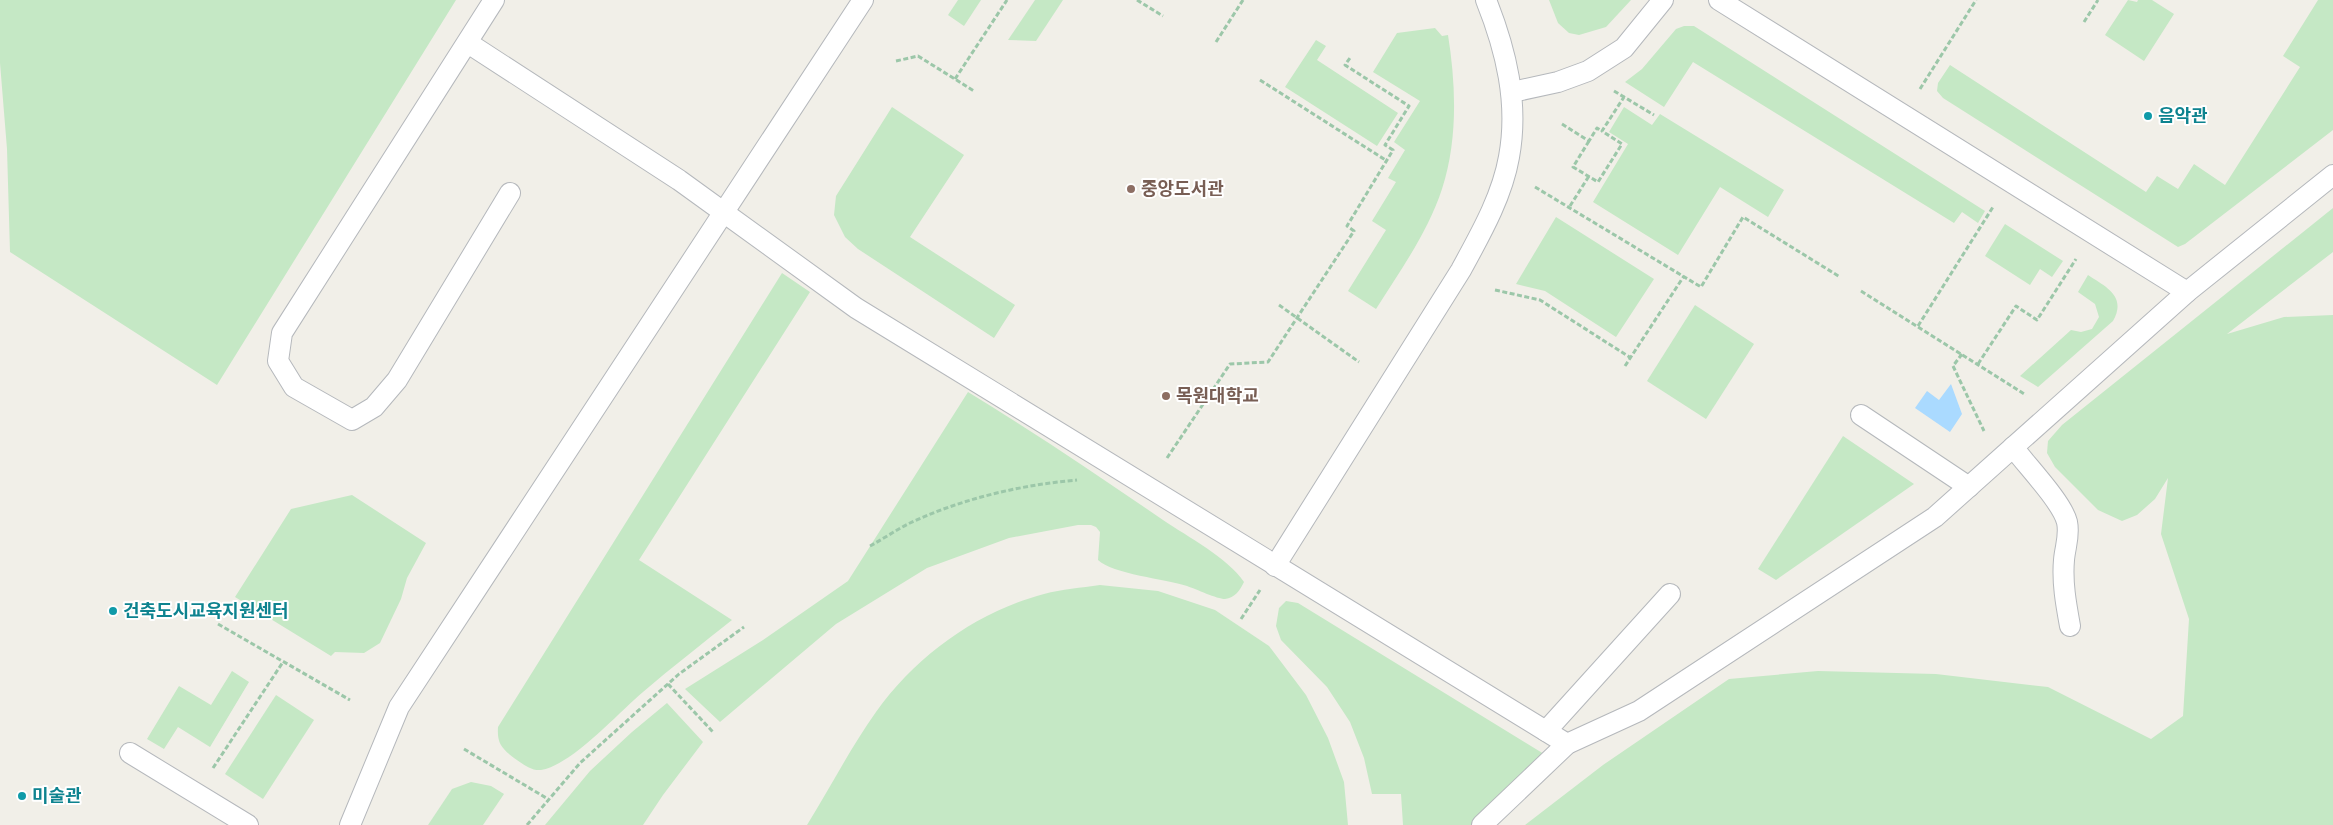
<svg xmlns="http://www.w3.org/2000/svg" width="2333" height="825" viewBox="0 0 2333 825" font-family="'DM Sans','Noto Sans KR',sans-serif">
<rect width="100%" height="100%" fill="#f1efe8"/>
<!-- green -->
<g fill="#c5e8c5">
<path d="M 0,0 L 456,0 L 217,385 L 10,252 L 7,149 L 0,63 Z"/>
<path d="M 958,0 L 981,0 L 964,26 L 948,15 Z"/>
<path d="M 1035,0 L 1063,0 L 1036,41 L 1008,40 Z"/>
<path d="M 1549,0 L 1631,0 L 1606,27 L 1579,35 L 1569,33 L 1558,23 Z"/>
<path d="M 2128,0 L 2137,2 L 2138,0 L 2152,0 L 2174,14 L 2144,61 L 2105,35 Z"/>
<path d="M 2318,0 L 2333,0 L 2333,130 L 2185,244 L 2178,247 L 1943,98 L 1937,91 L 1938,83 L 1950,65 L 2146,192 L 2157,176 L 2178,189 L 2194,164 L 2225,185 L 2300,67 L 2283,56 Z"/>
<path d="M 1684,26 L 1694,26 L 1985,211 L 1978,223 L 1962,212 L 1954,223 L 1693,62 L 1664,107 L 1625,82 L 1642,69 L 1676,29 Z"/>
<path d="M 1435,28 L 1442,36 L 1448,35 C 1456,85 1458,140 1442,189 C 1428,232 1400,271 1376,309 L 1348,291 L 1386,230 L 1372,221 L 1396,182 L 1388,178 L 1405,150 L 1394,142 L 1420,101 L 1373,72 L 1397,33 Z"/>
<path d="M 1316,40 L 1326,46 L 1317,60 L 1398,113 L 1377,146 L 1285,87 Z"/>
<path d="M 892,107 L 964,155 L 910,237 L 1015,305 L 994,338 L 858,249 L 845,237 L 834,215 L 836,196 Z"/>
<path d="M 1624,107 L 1652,125 L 1660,114 L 1784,190 L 1768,217 L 1720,187 L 1678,255 L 1593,202 L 1628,144 L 1609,132 Z"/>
<path d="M 2333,208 L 2333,252 L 2227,334 L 2284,317 L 2333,315 L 2333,825 L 1525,825 L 1603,765 L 1729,679 L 1818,671 L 1936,674 L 2048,687 L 2151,739 L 2183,716 L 2189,619 L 2161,534 L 2168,478 L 2155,499 L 2137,515 L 2122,521 L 2098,510 L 2055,467 L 2047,453 L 2048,441 L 2062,425 Z"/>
<path d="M 1556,217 L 1654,279 L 1616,337 L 1545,291 L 1516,284 Z"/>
<path d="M 2005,224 L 2063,261 L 2052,277 L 2040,269 L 2030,285 L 1985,256 Z"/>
<path d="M 782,273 L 810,292 L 639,560 L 732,620 C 702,644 672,667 643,692 C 618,713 572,765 541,770 C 530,771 522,763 514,758 C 501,748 497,743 498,727 Z"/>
<path d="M 2088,275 C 2106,287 2127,296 2113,321 L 2038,387 L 2020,376 L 2071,330 L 2081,332 L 2092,329 L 2099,317 L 2095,304 L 2078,292 Z"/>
<path d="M 1695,305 L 1754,344 L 1706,419 L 1647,381 Z"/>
<path d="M 968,392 C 1035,433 1099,476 1163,520 C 1188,537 1227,557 1244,582 C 1240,590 1235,598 1225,599 C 1217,599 1196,589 1187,586 C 1166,579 1112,574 1098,560 L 1100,532 L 1096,527 L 1091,525 L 1078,525 L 1009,538 L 927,568 L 836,624 L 720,722 L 685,689 L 763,640 L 848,581 Z"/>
<path d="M 1843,436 L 1914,484 L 1776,580 L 1758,569 Z"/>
<path d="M 352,495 L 426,543 L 407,578 L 401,599 L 380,643 L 364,653 L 335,652 L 331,656 L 235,597 L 291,509 Z"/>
<path d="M 1100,585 L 1158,591 L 1215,610 L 1269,646 L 1306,695 L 1328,738 L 1344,782 L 1348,825 L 807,825 C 830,788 851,747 876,712 C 917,655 977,612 1044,594 C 1062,589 1081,588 1100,585 Z"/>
<path d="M 1286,601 L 1298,603 L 1544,754 L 1472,825 L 1403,825 L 1401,794 L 1372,794 L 1364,758 L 1350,722 L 1327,687 L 1281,640 L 1276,626 L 1279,608 Z"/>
<path d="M 232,671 L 249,682 L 210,747 L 178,727 L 164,749 L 147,739 L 179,686 L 211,705 Z"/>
<path d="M 276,695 L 314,720 L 263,799 L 225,774 Z"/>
<path d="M 667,703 L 703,742 L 663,795 L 643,825 L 545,825 L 590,771 L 632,732 Z"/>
<path d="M 471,782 L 491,786 L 504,794 L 483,825 L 428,825 L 452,789 Z"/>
</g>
<!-- water -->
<path fill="#aadaff" d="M 1951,384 L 1962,414 L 1950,432 L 1915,408 L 1927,391 L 1939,400 Z"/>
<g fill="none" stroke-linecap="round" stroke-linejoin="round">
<!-- lane casing -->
<g stroke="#b5b8bc" stroke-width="22">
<g id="lane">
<path d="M 494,0 L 282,333 L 278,361 L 294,387 L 352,420 L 374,407 L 397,380 L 510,193"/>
<path d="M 1719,0 L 2187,292"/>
<path d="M 468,43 L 679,180 L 856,308 L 1567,744"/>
<path d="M 1512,92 L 1558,82 L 1588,71 L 1624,48 L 1663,0"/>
<path d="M 1861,415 L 1969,487"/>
<path d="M 2013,447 C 2027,466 2062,502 2067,522 C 2070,536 2065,547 2064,560 C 2062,582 2066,604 2070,626"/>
<path d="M 1275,566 L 1461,270 C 1480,235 1502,197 1509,157 C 1519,103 1506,50 1486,0"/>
<path d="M 1546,731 L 1670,594"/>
<path d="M 130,753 L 248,825"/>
<path d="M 350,825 L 399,707 L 863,0"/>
<path d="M 1482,825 L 1567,744 L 1639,711 L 1935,517 L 2187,292 L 2333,175"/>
</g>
</g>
<!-- path -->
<g stroke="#9cc7a9" stroke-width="3" stroke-dasharray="5 2.5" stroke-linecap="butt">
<path d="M 1137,0 L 1163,16"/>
<path d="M 2084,22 L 2098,0"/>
<path d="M 1216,42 L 1243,0"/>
<path d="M 896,61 L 918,56 L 974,91"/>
<path d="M 955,79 L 1007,0"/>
<path d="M 1260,80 L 1387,161"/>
<path d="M 1920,89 L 1976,0"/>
<path d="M 1614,91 L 1624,97"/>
<path d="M 1562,124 L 1589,141 L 1597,128 L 1602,131"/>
<path d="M 1589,141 L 1573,167 L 1598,182 L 1622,144 L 1602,131 L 1624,97 L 1654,115"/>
<path d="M 1535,187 L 1701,287 L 1743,217 L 1840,277"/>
<path d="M 1570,206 L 1589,176"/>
<path d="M 1495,290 L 1540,300 L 1631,358"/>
<path d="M 1861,291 L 2026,395"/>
<path d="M 1279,305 L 1359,362"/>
<path d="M 1918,326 L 1993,207"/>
<path d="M 1962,354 L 1953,366 L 1984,431"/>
<path d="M 1978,364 L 2016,306 L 2037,320 L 2076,259"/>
<path d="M 1625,366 L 1684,276"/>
<path d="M 1167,458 L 1230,364 L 1268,362 L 1354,231 L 1347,226 L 1393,150 L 1385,145 L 1409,106 L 1345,65 L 1350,58"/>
<path d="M 870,546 C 883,539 896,530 910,523 C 961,499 1020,485 1077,480"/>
<path d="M 1241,619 L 1260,590"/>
<path d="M 218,624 L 350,700"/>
<path d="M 668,684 L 713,732"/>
<path d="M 464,749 L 548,799"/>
<path d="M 213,768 L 283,662"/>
<path d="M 527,825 L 580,763 L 679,674 L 744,627"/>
</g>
<!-- lane -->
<use href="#lane" stroke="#fff" stroke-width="20"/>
</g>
<!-- markers -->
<g fill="#0f9aa8" stroke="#fff" stroke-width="2">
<circle cx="2148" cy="116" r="5"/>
<circle cx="113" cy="611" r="5"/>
<circle cx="22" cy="796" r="5"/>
</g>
<g fill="#8d6e63" stroke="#fff" stroke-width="2">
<circle cx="1131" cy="189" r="5"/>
<circle cx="1166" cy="396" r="5"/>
</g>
<g text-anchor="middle" stroke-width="4" stroke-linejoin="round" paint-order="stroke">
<!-- culture labels -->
<g font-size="18" font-weight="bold" fill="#0d838f" stroke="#fff" text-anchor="start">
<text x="2158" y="122">음악관</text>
<text x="123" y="617">건축도시교육지원센터</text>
<text x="32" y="802">미술관</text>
</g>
<!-- education labels -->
<g font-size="18" font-weight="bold" fill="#785e54" stroke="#fff" text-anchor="start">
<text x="1141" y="195">중앙도서관</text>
<text x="1176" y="402">목원대학교</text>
</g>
</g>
</svg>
